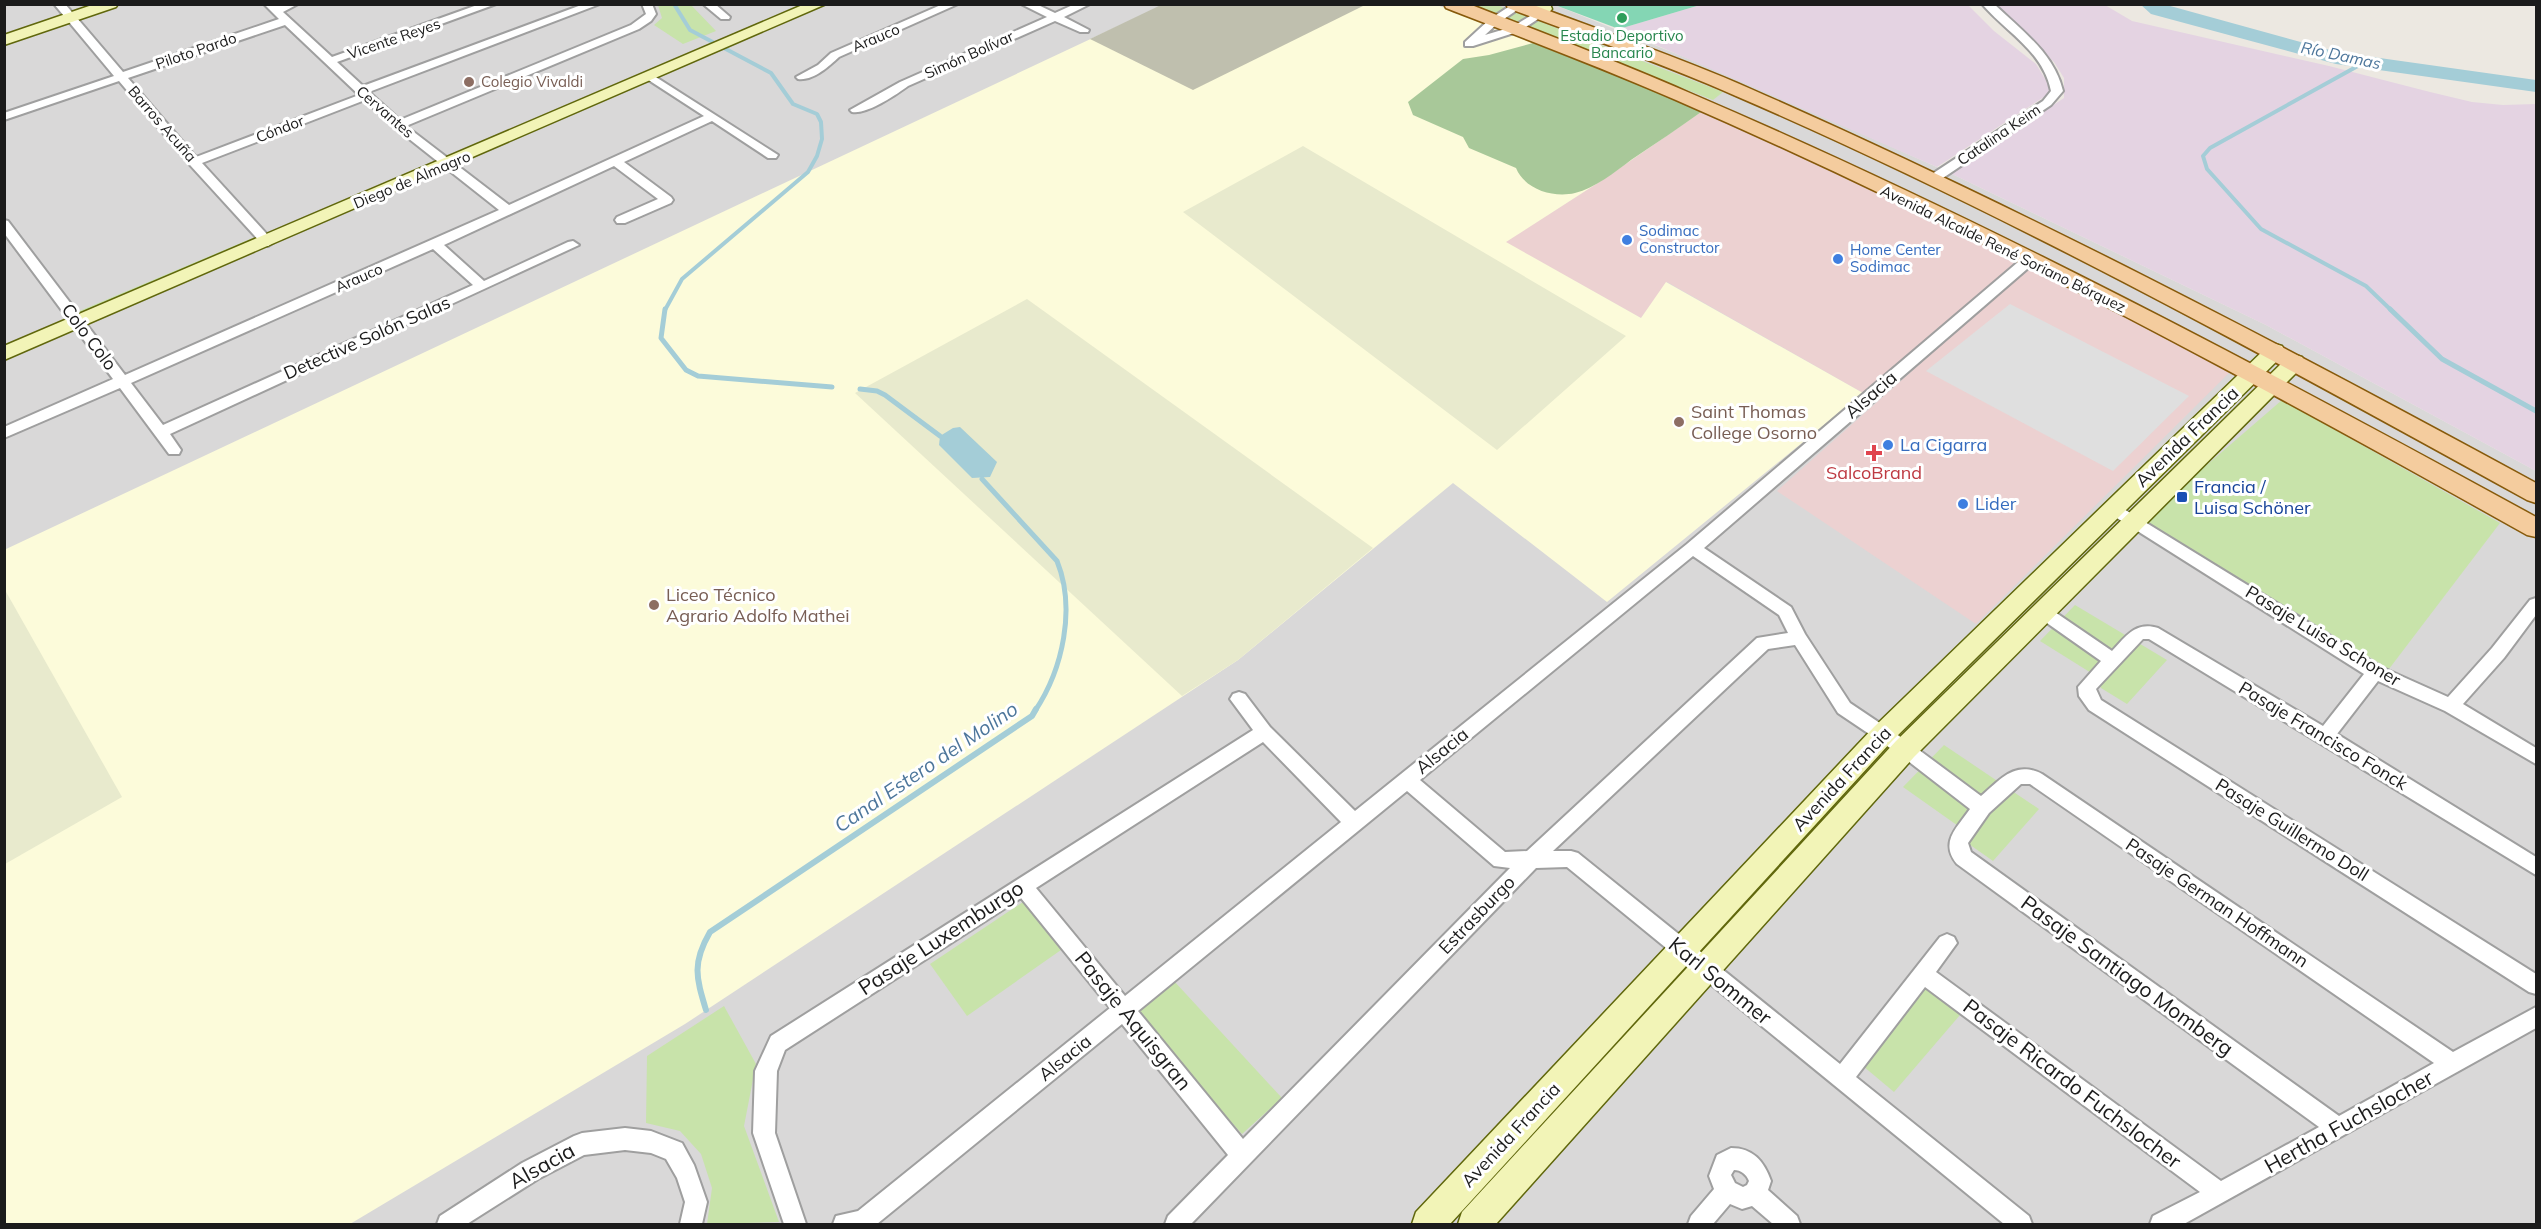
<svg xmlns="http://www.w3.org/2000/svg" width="2541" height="1229" viewBox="0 0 2541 1229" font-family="Mulish,sans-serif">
<rect width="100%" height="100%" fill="#ece8e1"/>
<!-- residential -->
<path fill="#d9d8d8" d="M 5,5 L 1555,5 L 1751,84 L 1950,173 L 2266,325 L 2536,471 L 2536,1224 L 5,1224 Z"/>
<!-- commercial -->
<g fill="#ecd1d1">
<path d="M 1704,110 L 1892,199 L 2016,262 L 1863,393 L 1667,282 L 1641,318 L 1505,242 L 1604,179 Z"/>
<path d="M 2029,267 L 2231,371 L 1976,624 L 1777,491 Z"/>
</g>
<!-- industrial -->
<g fill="#e4d3e2">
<path d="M 1700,5 L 1968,5 L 1994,31 L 2036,64 L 2050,87 L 2047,95 L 1937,167 L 1619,29 Z"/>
<path d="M 1996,5 L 2105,5 L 2132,21 L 2329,66 L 2430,92 L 2472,102 L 2503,105 L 2536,104 L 2536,471 L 2266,325 L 1950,173 L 2064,98 L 2064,78 L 2054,62 Z"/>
</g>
<!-- education -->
<path fill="#fcfbda" d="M 1163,5 L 1437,5 L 1704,110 L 1604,179 L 1506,242 L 1641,318 L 1666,282 L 1863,393 L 1607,602 L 1453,483 L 1238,660 L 685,1024 L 350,1224 L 5,1224 L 4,550 Z"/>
<!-- construction -->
<path fill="#bfbfae" d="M 1163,4 L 1365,4 L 1365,5 L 1193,90 L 1090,39 Z"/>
<!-- farmland -->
<g fill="#e8eacd">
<path d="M 1303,146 L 1590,315 L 1626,336 L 1497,450 L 1183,212 Z"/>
<path d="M 1027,299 L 1373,548 L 1238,660 L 1182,696 L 855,393 Z"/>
<path d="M 5,590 L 122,797 L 5,864 L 4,864 Z"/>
</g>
<!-- grass -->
<g fill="#c8e3aa">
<path d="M 658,5 L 691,5 L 716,31 L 683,44 L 654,25 L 662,18 Z"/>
<path d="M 1469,5 L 1497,5 L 1723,92 L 1713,100 Z"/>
<path d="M 255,237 L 261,241 L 81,317 L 77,312 Z"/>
<path d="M 2282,400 L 2500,523 L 2389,669 L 2147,522 L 2201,470 Z"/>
<path d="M 2075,605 L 2167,660 L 2127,704 L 2101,688 L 2096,676 L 2040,641 Z"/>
<path d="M 1944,745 L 2039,809 L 1993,861 L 1966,842 L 1961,828 L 1903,787 Z"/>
<path d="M 1023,902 L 1061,950 L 967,1016 L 930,964 Z"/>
<path d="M 1174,981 L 1282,1098 L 1242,1134 L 1134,1013 Z"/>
<path d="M 1926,987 L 1960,1015 L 1894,1092 L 1863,1066 Z"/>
<path d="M 724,1006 L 756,1064 L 744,1126 L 779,1222 L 707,1224 L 712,1188 L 701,1154 L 680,1131 L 646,1123 L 647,1056 Z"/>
</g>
<!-- forest -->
<path fill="#a8c899" d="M 1533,43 L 1704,110 C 1680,127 1655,144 1631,160 C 1615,172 1595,188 1575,193 C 1554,198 1525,190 1516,168 L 1469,148 L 1463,137 L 1413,115 L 1408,102 L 1463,59 L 1489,55 Z"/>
<!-- pitch -->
<path fill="#84d6b4" d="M 1555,5 L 1700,5 L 1619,29 Z"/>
<!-- parking -->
<path fill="#dfdfdf" d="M 2010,304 L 2189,396 L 2113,471 L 1926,371 Z"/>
<!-- water -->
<path fill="#a4cdd7" d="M 960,427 L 997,462 L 990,477 L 972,478 L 939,445 L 940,436 L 953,428 Z"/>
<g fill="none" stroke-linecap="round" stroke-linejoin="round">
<!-- stream-far2 -->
<g stroke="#a4cdd7" stroke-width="4">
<path d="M 2365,62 L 2210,148 L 2203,156 L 2207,169 L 2261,229 L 2366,286 L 2391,310"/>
<path d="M 665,310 L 682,279 L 808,172 L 817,156 L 822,139 L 821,122 L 817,114 L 793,104 L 771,73 L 690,30 L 674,4"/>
</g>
<!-- stream-far1 -->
<g stroke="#a4cdd7" stroke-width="5">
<path d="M 665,309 L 661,338 L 686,370 L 698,376 L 832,387"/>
<path d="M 2390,309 L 2442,359 L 2536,411"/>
<path d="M 860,389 L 877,391 L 885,395 L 940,436"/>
<path d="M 982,479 L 1057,561 C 1076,608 1063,669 1035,711"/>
</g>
<!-- stream -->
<path stroke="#a4cdd7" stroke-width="6" d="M 706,1010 C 696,977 692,963 710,932 L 1032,716 L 1036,709"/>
<!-- river -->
<path fill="#a4cdd7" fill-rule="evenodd" d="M 2140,4 L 2163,4 L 2337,52 L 2536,80 L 2536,92 L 2336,64 L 2151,14 Z"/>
<!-- street casing -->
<g stroke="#9f9f9f" stroke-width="4">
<g id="street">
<path d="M 54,4 L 65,4 L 123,72 L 279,19 L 264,4 L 278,6 L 298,4 L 283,12 L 332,57 L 480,4 L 496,4 L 337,62 L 363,86 L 584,4 L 600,4 L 369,92 L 400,120 L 631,25 L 646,14 L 642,4 L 652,4 L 656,14 L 651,21 L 639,29 L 406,126 L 509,205 L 704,116 L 647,79 L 645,77 L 651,74 L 778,155 L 776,158 L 768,158 L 712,121 L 624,162 L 671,197 L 673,200 L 671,203 L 625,223 L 617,223 L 615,220 L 617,217 L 658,199 L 614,166 L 444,245 L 484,281 L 568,242 L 573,241 L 579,245 L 170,434 L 181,450 L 179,454 L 169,454 L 120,388 L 4,438 L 4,427 L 113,379 L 4,233 L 4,220 L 8,221 L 125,375 L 499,210 L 394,127 L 365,100 L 202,163 L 274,242 L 268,246 L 263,245 L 190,165 L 119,81 L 4,120 L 4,113 L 114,76 ZM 285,25 L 359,95 L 196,157 L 128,78 ZM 433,249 L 473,285 L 163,425 L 131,383 Z"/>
<path d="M 703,4 L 715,4 L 730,17 L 729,19 L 721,19 Z"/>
<path d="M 943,4 L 958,4 L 839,57 C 828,67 813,81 798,79 L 796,77 L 818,65 L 831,53 Z"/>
<path d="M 1021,4 L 1036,4 L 1055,13 L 1075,4 L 1090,4 L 1064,17 L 1089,30 L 1088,32 L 1080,32 L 1055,21 L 908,86 C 896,95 866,115 852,112 L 850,110 L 900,82 L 1047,17 Z"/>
<path d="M 1513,4 L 1523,6 L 1498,23 L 1485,35 L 1512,27 L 1535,13 L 1539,12 L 1544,15 L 1520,31 L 1473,46 L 1465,46 L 1465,42 L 1490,19 Z"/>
<path d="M 1982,4 L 1994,4 C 2021,30 2054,53 2063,91 L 2051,105 L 1937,182 L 1929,182 L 1929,176 L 2043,101 L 2051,91 C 2043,51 2007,33 1982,4 Z"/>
<path d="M 2029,256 L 2035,260 L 2034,263 L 1704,548 L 1791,607 L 1805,634 L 1850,703 L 1911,744 L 1981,796 C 2001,779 2015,760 2042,774 L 2453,1052 L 2536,1007 L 2536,1028 L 2184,1224 L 2150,1224 L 2153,1216 L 2200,1192 L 1925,987 L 1856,1077 L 2029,1216 L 2032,1224 L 2004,1224 L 1567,867 L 1536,868 L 1191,1224 L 1165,1224 L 1168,1216 L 1228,1155 L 1122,1024 L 877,1224 L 833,1224 L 836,1216 L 858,1211 L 1110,1008 L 1021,898 L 785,1050 L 777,1071 L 775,1133 L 806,1224 L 784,1224 L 753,1133 L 755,1071 L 771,1036 L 1253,730 L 1230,699 L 1233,694 L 1239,692 L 1245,694 L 1270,727 L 1355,811 L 1687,544 L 2024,257 ZM 1693,556 L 1779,615 L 1788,633 L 1757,638 L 1527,851 L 1505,852 L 1420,780 ZM 1795,645 L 1838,713 L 1899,754 L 1970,809 C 1957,828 1939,842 1957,864 L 2319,1127 L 2221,1181 L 1936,972 L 1957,943 L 1954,937 L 1947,934 L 1940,937 L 1840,1064 L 1578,853 L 1571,851 L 1553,851 L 1768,649 ZM 1263,742 L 1341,822 L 1125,996 L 1036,888 ZM 2021,784 L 2030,784 L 2434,1063 L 2339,1116 L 1971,852 L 1968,843 L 1989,813 ZM 1407,791 L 1494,866 L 1510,868 L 1243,1139 L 1138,1011 Z"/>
<path d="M 2114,503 L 2381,667 L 2448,697 L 2492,648 L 2530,600 L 2536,598 L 2536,615 L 2504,658 L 2463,704 L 2536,748 L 2536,764 L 2445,711 L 2378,681 L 2337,734 L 2536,857 L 2536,875 L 2149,639 L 2143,639 L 2096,689 L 2101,700 L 2536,974 L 2536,994 L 2529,992 L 2089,710 L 2079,696 L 2078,687 L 2101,661 L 2037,616 L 2035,612 L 2037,608 L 2043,606 L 2049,608 L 2112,651 C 2126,636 2136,621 2158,628 L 2323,726 L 2364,674 L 2109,513 L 2106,509 L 2109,505 Z"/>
<path d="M 625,1128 L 651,1131 L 682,1143 L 694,1165 L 707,1202 L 702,1224 L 680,1224 L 685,1202 L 677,1178 L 666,1159 L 651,1153 L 625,1150 L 584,1155 L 538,1179 L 467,1224 L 437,1224 L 440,1216 L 522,1163 L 574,1136 L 582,1133 Z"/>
<path d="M 1731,1148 C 1753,1148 1764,1161 1771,1181 L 1768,1190 L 1797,1216 L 1800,1224 L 1773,1224 L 1752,1206 L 1742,1209 L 1730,1204 L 1713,1224 L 1688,1224 L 1691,1216 L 1714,1189 L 1709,1176 L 1717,1155 ZM 1734,1170 C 1741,1170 1746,1174 1749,1181 L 1747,1185 L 1743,1187 L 1735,1183 L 1731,1175 Z"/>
</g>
</g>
<!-- secondary casing -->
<g stroke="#60670c" stroke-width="3">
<g id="secondary">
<path d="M 95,4 L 118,4 L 116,7 L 4,45 L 4,35 Z"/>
<path d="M 805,4 L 826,4 L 4,360 L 4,346 Z"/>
<path d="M 1535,4 L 1550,4 L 1552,9 L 1544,18 L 1534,18 L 1531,15 L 1536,9 Z"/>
<path d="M 2275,344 L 2282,346 L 2285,351 L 2282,356 L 1892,741 L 1450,1224 L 1412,1224 L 1416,1212 L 1874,727 L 2268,346 Z"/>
<path d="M 2295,355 L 2302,357 L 2305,362 L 2302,367 L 1914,757 L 1496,1224 L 1458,1224 L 1462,1212 L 1896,741 L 2288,357 Z"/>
</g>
</g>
<!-- primary casing -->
<g stroke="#875a0b" stroke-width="3">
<g id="primary">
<path d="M 1444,4 L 1469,4 C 1543,33 1617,61 1690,93 C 1980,217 2260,366 2536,517 L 2536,537 L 2527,535 C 2249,379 1968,227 1676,100 C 1600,67 1523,38 1446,8 Z"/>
<path d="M 1506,4 L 1531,4 C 1604,32 1679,57 1751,89 C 2019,207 2279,343 2536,483 L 2536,503 L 2527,500 C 2268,357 2008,214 1736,96 C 1662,63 1584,37 1508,8 Z"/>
</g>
</g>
<!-- street -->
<use href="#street" fill="#fff" fill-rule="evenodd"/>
<!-- secondary -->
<use href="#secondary" fill="#f2f4b7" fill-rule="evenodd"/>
<!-- primary -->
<use href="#primary" fill="#f4cc9e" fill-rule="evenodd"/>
</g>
<!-- markers -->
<circle fill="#2e9e5b" stroke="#fff" stroke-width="2" cx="1622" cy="18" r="6"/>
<g fill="#8d6e63" stroke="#fff" stroke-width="2">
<circle cx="469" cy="82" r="6"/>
<circle cx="1679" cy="422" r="6"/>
<circle cx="654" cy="605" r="6"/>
</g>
<g fill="#3f7fe0" stroke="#fff" stroke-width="2">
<circle cx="1627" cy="240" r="6"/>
<circle cx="1838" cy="259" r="6"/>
<circle cx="1888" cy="445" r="6"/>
<circle cx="1963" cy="504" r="6"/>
</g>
<path fill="#e0444e" stroke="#fff" stroke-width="2" d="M1871 444h6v6h6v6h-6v6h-6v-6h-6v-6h6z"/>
<rect fill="#1a4fb4" stroke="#fff" stroke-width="2" x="2176" y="491" width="12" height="12" rx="3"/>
<g text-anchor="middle" stroke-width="6" stroke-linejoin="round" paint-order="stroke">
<!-- far-leisure labels -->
<g font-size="15" fill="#27864d" stroke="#fff">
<text x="1622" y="41">Estadio Deportivo<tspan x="1622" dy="17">Bancario</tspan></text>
</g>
<!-- far-street labels -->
<g font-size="15" fill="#1b1b1b" stroke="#fff">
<text transform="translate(876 38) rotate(-23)" y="5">Arauco</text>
<text transform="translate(394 39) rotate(-19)" y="5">Vicente Reyes</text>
<text transform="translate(196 51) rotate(-19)" y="5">Piloto Pardo</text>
<text transform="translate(969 55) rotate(-24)" y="5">Simón Bolívar</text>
<text transform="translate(385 112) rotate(41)" y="5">Cervantes</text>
<text transform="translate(162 124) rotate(49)" y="5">Barros Acuña</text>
<text transform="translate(280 129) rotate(-21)" y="5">Cóndor</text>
<text transform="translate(1999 135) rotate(-34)" y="5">Catalina Keim</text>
<text transform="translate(412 180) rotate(-23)" y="5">Diego de Almagro</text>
<text transform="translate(2003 249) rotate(26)" y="5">Avenida Alcalde René Soriano Bórquez</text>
<text transform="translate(359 278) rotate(-24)" y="5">Arauco</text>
</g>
<!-- far-education labels -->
<g font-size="15" fill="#785e54" stroke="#fff" text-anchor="start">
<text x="481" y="87">Colegio Vivaldi</text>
</g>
<!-- far-shop labels -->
<g font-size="15" fill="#366cbe" stroke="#fff" text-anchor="start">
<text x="1639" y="236">Sodimac<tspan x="1639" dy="17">Constructor</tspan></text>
<text x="1850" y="255">Home Center<tspan x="1850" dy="17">Sodimac</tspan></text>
</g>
<!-- far-water labels -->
<g font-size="16" font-style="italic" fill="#4d769b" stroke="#fff">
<text transform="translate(2341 55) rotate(12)" y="6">Río Damas</text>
</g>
<!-- street labels -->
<g font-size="18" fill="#1b1b1b" stroke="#fff">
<text transform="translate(89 337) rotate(53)" y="6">Colo Colo</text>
<text transform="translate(367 338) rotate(-24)" y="6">Detective Solón Salas</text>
<text transform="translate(1871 395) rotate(-41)" y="6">Alsacia</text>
<text transform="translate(2187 437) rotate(-44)" y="6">Avenida Francia</text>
<text transform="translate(2323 636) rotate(31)" y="6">Pasaje Luisa Schoner</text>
<text transform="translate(2323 736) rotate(31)" y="6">Pasaje Francisco Fonck</text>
<text transform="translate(1442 751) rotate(-39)" y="6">Alsacia</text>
<text transform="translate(1842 779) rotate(-47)" y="6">Avenida Francia</text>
<text transform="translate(2292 830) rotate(32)" y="6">Pasaje Guillermo Doll</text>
<text transform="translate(2217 903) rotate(34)" y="6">Pasaje German Hoffmann</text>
<text transform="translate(1477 915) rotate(-46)" y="6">Estrasburgo</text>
<text transform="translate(1065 1058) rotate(-39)" y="6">Alsacia</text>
<text transform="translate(1511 1135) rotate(-47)" y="6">Avenida Francia</text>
</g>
<!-- education labels -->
<g font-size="18" fill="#785e54" stroke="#fff" text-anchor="start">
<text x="1691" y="418">Saint Thomas<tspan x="1691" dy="21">College Osorno</tspan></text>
<text x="666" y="601">Liceo Técnico<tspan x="666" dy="21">Agrario Adolfo Mathei</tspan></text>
</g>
<!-- shop labels -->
<g font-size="18" fill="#366cbe" stroke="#fff" text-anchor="start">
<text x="1900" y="451">La Cigarra</text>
<text x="1975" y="510">Lider</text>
</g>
<!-- health labels -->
<g font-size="18" fill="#be3a42" stroke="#fff">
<text x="1874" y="479">SalcoBrand</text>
</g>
<!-- transit labels -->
<g font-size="18" fill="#164399" stroke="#fff" text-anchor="start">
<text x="2194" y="493">Francia /<tspan x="2194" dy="21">Luisa Schöner</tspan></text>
</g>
<!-- water labels -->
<g font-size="20" font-style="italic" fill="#4d769b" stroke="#fff">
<text transform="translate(926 767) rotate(-34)" y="7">Canal Estero del Molino</text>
</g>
<!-- near-street labels -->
<g font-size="21" fill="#1b1b1b" stroke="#fff">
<text transform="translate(941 938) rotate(-33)" y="7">Pasaje Luxemburgo</text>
<text transform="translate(2127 976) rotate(36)" y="7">Pasaje Santiago Momberg</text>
<text transform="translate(1720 981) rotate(39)" y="7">Karl Sommer</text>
<text transform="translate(1133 1021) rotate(51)" y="7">Pasaje Aquisgran</text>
<text transform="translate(2072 1084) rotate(37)" y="7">Pasaje Ricardo Fuchslocher</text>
<text transform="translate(2349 1122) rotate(-29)" y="7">Hertha Fuchslocher</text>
<text transform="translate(542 1166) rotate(-29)" y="7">Alsacia</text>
</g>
</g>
<!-- border -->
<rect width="2541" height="1229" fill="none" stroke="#1b1b1b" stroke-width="12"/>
</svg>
